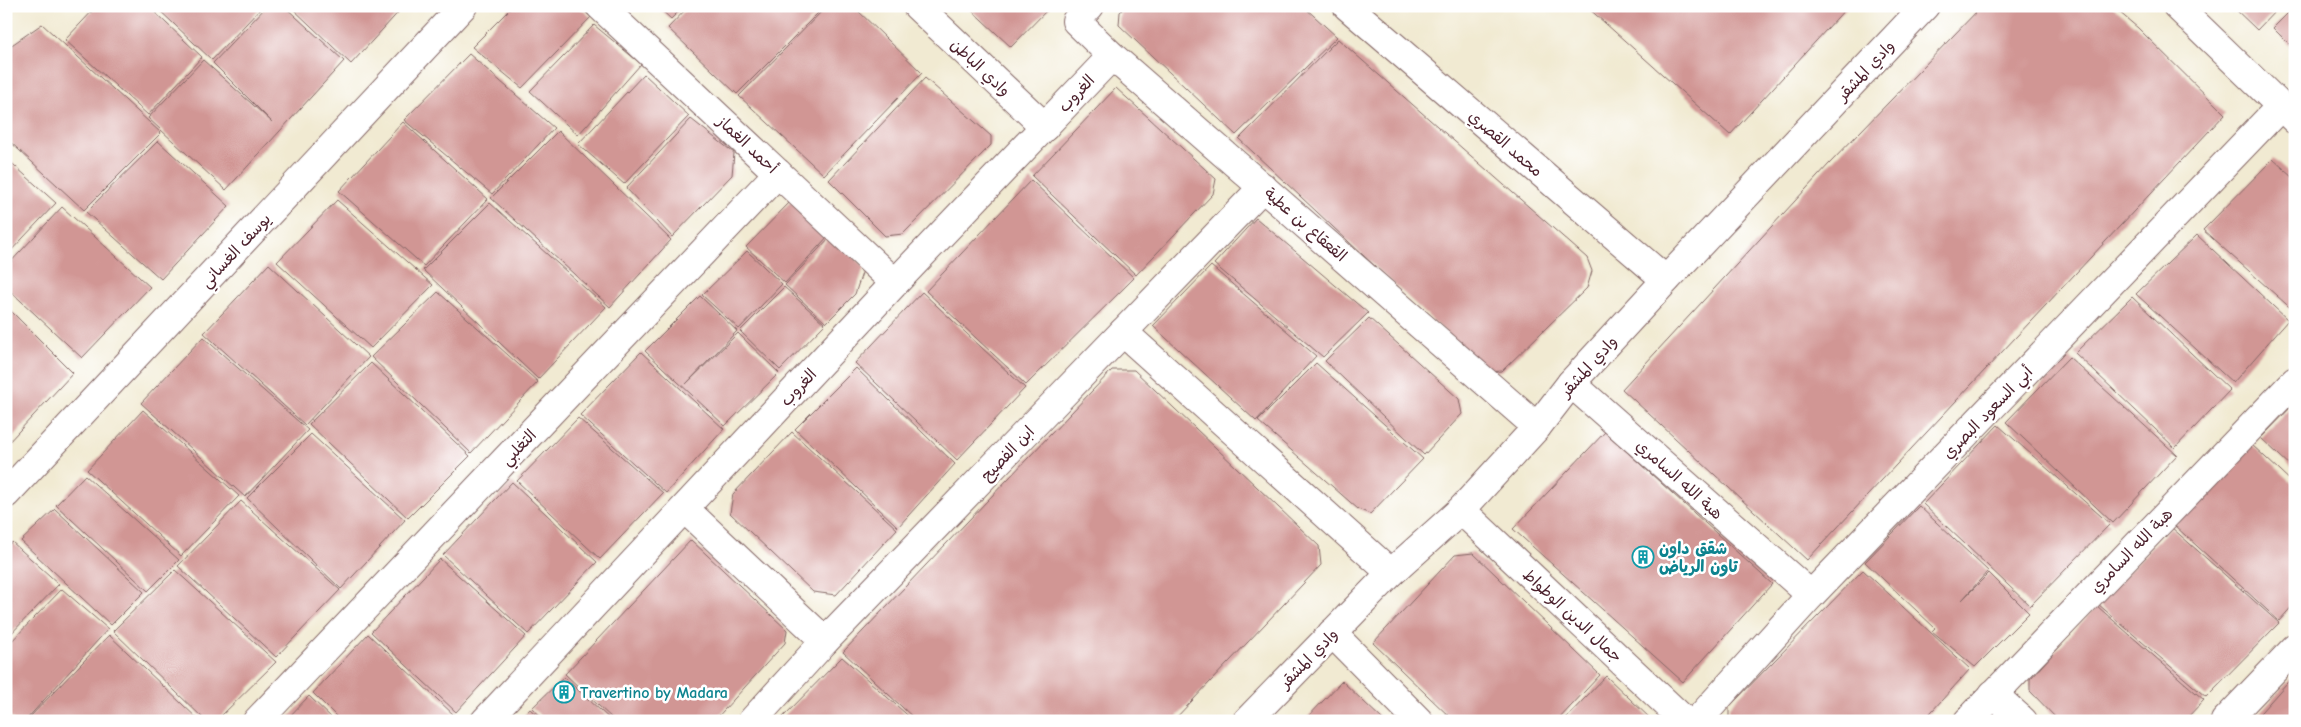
<svg xmlns="http://www.w3.org/2000/svg" width="2301" height="727" viewBox="0 0 2301 727" font-family="'Comic Neue','Playpen Sans Arabic',sans-serif">
<rect width="100%" height="100%" fill="#fff"/>
<filter id="ink" filterUnits="userSpaceOnUse"><feTurbulence type="fractalNoise" baseFrequency=".02" numOctaves="2"/><feDisplacementMap in="SourceGraphic" scale="10" xChannelSelector="R" yChannelSelector="G"/><feConvolveMatrix kernelMatrix="1 2 1 2 8 2 1 2 1" color-interpolation-filters="sRGB"/></filter>
<filter id="wash" filterUnits="userSpaceOnUse"><feTurbulence type="fractalNoise" baseFrequency=".0096" numOctaves="4" result="noise"/><feDisplacementMap in="SourceGraphic" scale="20" xChannelSelector="R" yChannelSelector="G"/><feGaussianBlur stdDeviation="1.12" result="paint"/><feColorMatrix in="noise" values="0 0 0 0 0 0 0 0 0 0 0 0 0 0 0 0 0 1.4 0 .05"/><feComposite in="paint" operator="in"/></filter>
<g filter="url(#wash)">
<rect width="100%" height="100%" fill="#f1ead2"/>
<g id="blocks">
<!-- building -->
<g fill="#d19694">
<path d="M 97,6 L 148,6 L 202,57 L 148,115 L 65,40 Z"/>
<path d="M 155,6 L 263,6 L 212,60 Z"/>
<path d="M 267,6 L 284,6 L 344,61 L 226,190 L 148,118 L 203,60 L 272,122 L 213,63 Z"/>
<path d="M 290,6 L 404,6 L 351,64 Z"/>
<path d="M 513,6 L 578,6 L 591,17 L 522,88 L 472,47 Z"/>
<path d="M 657,6 L 684,6 L 671,19 Z"/>
<path d="M 689,6 L 825,6 L 737,94 L 668,28 Z"/>
<path d="M 827,6 L 853,6 L 922,73 L 824,175 L 739,96 Z"/>
<path d="M 967,6 L 1051,6 L 1011,47 Z"/>
<path d="M 1126,6 L 1303,6 L 1337,37 L 1236,135 L 1119,25 L 1120,12 Z"/>
<path d="M 1586,6 L 1848,6 L 1730,135 Z"/>
<path d="M 1982,6 L 2112,6 L 2138,28 L 2225,114 L 1807,560 L 1622,389 L 1829,164 Z"/>
<path d="M 2232,6 L 2280,6 L 2257,30 Z"/>
<path d="M 2295,6 L 2295,50 L 2273,28 Z"/>
<path d="M 42,24 L 161,133 L 84,210 L 6,138 L 6,49 Z"/>
<path d="M 594,25 L 641,64 L 578,135 L 530,91 Z"/>
<path d="M 1338,39 L 1587,258 L 1592,271 L 1587,288 L 1502,371 L 1488,372 L 1239,139 Z"/>
<path d="M 469,54 L 554,128 L 492,194 L 404,120 Z"/>
<path d="M 644,74 L 689,116 L 624,184 L 578,144 Z"/>
<path d="M 925,78 L 991,136 L 991,145 L 903,234 L 885,236 L 829,180 Z"/>
<path d="M 1116,88 L 1216,179 L 1213,194 L 1136,275 L 1032,176 Z"/>
<path d="M 691,119 L 734,153 L 732,175 L 672,237 L 626,188 Z"/>
<path d="M 403,122 L 488,199 L 424,266 L 339,191 Z"/>
<path d="M 558,131 L 671,240 L 610,307 L 491,198 Z"/>
<path d="M 158,141 L 229,206 L 161,279 L 86,212 Z"/>
<path d="M 6,158 L 56,203 L 6,256 Z"/>
<path d="M 2273,159 L 2295,179 L 2295,312 L 2203,230 Z"/>
<path d="M 1031,180 L 1134,278 L 1026,385 L 926,291 Z"/>
<path d="M 793,199 L 830,234 L 785,283 L 746,247 Z"/>
<path d="M 337,200 L 433,285 L 371,348 L 277,262 Z"/>
<path d="M 490,203 L 606,307 L 538,379 L 423,270 Z"/>
<path d="M 62,207 L 150,287 L 82,358 L 6,287 L 6,267 Z"/>
<path d="M 1256,218 L 1368,313 L 1323,357 L 1214,264 Z"/>
<path d="M 2197,235 L 2288,320 L 2233,383 L 2136,294 Z"/>
<path d="M 831,236 L 864,267 L 855,294 L 826,323 L 785,285 Z"/>
<path d="M 747,251 L 782,284 L 739,329 L 702,295 Z"/>
<path d="M 269,264 L 369,357 L 305,425 L 204,333 Z"/>
<path d="M 1211,266 L 1316,356 L 1256,421 L 1153,326 Z"/>
<path d="M 784,287 L 825,324 L 780,370 L 740,331 Z"/>
<path d="M 438,292 L 538,382 L 471,453 L 371,357 Z"/>
<path d="M 922,292 L 1025,388 L 957,460 L 855,363 Z"/>
<path d="M 700,296 L 737,331 L 686,384 L 738,333 L 779,373 L 725,426 L 645,351 Z"/>
<path d="M 2132,297 L 2230,390 L 2175,448 L 2075,353 Z"/>
<path d="M 6,306 L 73,373 L 6,445 Z"/>
<path d="M 1369,318 L 1459,399 L 1462,414 L 1424,455 L 1325,361 Z"/>
<path d="M 203,337 L 308,430 L 245,497 L 141,403 Z"/>
<path d="M 641,352 L 724,429 L 666,493 L 580,415 Z"/>
<path d="M 2069,357 L 2177,455 L 2113,523 L 2006,422 Z"/>
<path d="M 371,363 L 470,456 L 408,518 L 309,424 Z"/>
<path d="M 1316,363 L 1423,459 L 1370,514 L 1358,509 L 1258,421 Z"/>
<path d="M 856,368 L 955,464 L 898,527 L 795,429 Z"/>
<path d="M 1112,370 L 1134,370 L 1319,546 L 1321,565 L 1173,721 L 917,721 L 843,652 Z"/>
<path d="M 2295,403 L 2295,470 L 2261,438 Z"/>
<path d="M 143,410 L 239,496 L 181,556 L 87,470 Z"/>
<path d="M 578,418 L 663,493 L 600,559 L 517,481 Z"/>
<path d="M 1998,425 L 2110,524 L 2030,606 L 1923,504 Z"/>
<path d="M 792,432 L 897,529 L 836,595 L 813,592 L 730,513 L 733,494 Z"/>
<path d="M 1605,432 L 1772,584 L 1683,682 L 1513,529 Z"/>
<path d="M 311,434 L 405,520 L 341,589 L 247,498 Z"/>
<path d="M 2251,444 L 2295,485 L 2295,603 L 2279,621 L 2174,525 Z"/>
<path d="M 85,475 L 179,560 L 148,591 L 56,505 Z"/>
<path d="M 512,482 L 597,562 L 528,634 L 443,555 Z"/>
<path d="M 241,501 L 340,590 L 276,657 L 178,566 Z"/>
<path d="M 1919,506 L 1988,571 L 1962,600 L 1989,573 L 2029,613 L 1975,667 L 1932,631 L 1935,628 L 1865,562 Z"/>
<path d="M 55,509 L 144,592 L 111,625 L 21,541 Z"/>
<path d="M 2171,527 L 2279,623 L 2206,697 L 2098,604 Z"/>
<path d="M 691,540 L 787,630 L 785,643 L 714,721 L 615,721 L 565,674 Z"/>
<path d="M 12,542 L 59,584 L 6,639 L 6,547 Z"/>
<path d="M 1473,553 L 1600,675 L 1557,721 L 1454,721 L 1373,643 L 1455,555 Z"/>
<path d="M 440,559 L 526,636 L 456,712 L 371,632 Z"/>
<path d="M 175,570 L 276,662 L 216,721 L 206,721 L 113,631 Z"/>
<path d="M 1863,570 L 1970,669 L 1923,721 L 1729,721 L 1729,707 Z"/>
<path d="M 62,589 L 108,629 L 25,721 L 15,721 L 6,713 L 6,647 Z"/>
<path d="M 2097,606 L 2204,700 L 2184,721 L 2059,721 L 2030,691 L 2030,679 Z"/>
<path d="M 368,634 L 455,716 L 450,721 L 341,721 L 313,693 Z"/>
<path d="M 109,635 L 200,721 L 26,721 Z"/>
<path d="M 842,657 L 914,721 L 779,721 Z"/>
<path d="M 2295,674 L 2295,721 L 2253,721 Z"/>
<path d="M 1606,676 L 1653,721 L 1563,721 Z"/>
<path d="M 564,677 L 612,721 L 546,721 L 532,708 Z"/>
<path d="M 1342,681 L 1384,721 L 1304,721 Z"/>
<path d="M 309,696 L 335,721 L 285,721 Z"/>
<path d="M 530,709 L 543,721 L 519,721 Z"/>
</g>
</g>
</g>
<g filter="url(#ink)">
<use href="#blocks" fill-opacity="0" stroke="#846665" stroke-width="1"/>
<g fill="none" stroke-linecap="round" stroke-linejoin="round">
<!-- minor casing -->
<g stroke="#846665" stroke-width="30">
<g id="minor">
<path d="M 600,6 L 895,283"/>
<path d="M 917,6 L 1045,127"/>
<path d="M 1090,6 L 1076,21 L 1112,56 L 1537,427"/>
<path d="M 1347,6 L 1666,280"/>
<path d="M 2177,6 L 2295,120"/>
<path d="M 1123,332 L 1391,573"/>
<path d="M 1571,383 L 1811,595"/>
<path d="M 6,494 L 463,6"/>
<path d="M 685,509 L 825,641"/>
<path d="M 1461,510 L 1685,721"/>
<path d="M 1332,633 L 1419,721"/>
<path d="M 1993,694 L 2023,721"/>
<path d="M 257,721 L 778,173"/>
<path d="M 485,721 L 895,283 L 1112,56"/>
<path d="M 752,721 L 825,641 L 1263,187"/>
<path d="M 1247,721 L 1391,573 L 1461,510 L 1537,427 L 1571,383 L 1666,280 L 1925,6"/>
<path d="M 1697,721 L 1811,595 L 2280,107"/>
<path d="M 1968,721 L 2295,381"/>
<path d="M 2225,721 L 2295,648"/>
</g>
</g>
<!-- minor -->
<use href="#minor" stroke="#fff" stroke-width="28"/>
</g>
</g>
<!-- icons -->
<defs>
<g id="building-ring" transform="scale(1.125)"><circle r="9.5" fill="#fff" stroke="#0f9aa8" stroke-width="1.5"/><path d="M-4-6H4V6H1V3H-1V6H-4ZM-2.5-4.3h1.7v1.8h-1.7ZM.8-4.3h1.7v1.8H.8ZM-2.5-1h1.7V.8h-1.7ZM.8-1h1.7V.8H.8Z" fill="#0f9aa8"/></g>
</defs>
<g fill-rule="evenodd">
<use href="#building-ring" x="1643" y="557"/>
<use href="#building-ring" x="564" y="692"/>
</g>
<g text-anchor="middle" stroke-width="5" stroke-linejoin="round" paint-order="stroke">
<!-- street labels -->
<g font-size="16" fill="#4a1f2b" stroke="#fff">
<text transform="translate(981 67) rotate(43)" y="6">وادي الباطن</text>
<text transform="translate(1865 70) rotate(-47)" y="6">وادي المشقر</text>
<text transform="translate(1076 93) rotate(-47)" y="6">الغروب</text>
<text transform="translate(1506 143) rotate(41)" y="6">محمد القصري</text>
<text transform="translate(748 144) rotate(43)" y="6">أحمد الغماز</text>
<text transform="translate(1306 224) rotate(41)" y="6">القعقاع بن عطية</text>
<text transform="translate(235 250) rotate(-47)" y="6">يوسف الغساني</text>
<text transform="translate(1588 366) rotate(-48)" y="6">وادي المشقر</text>
<text transform="translate(798 387) rotate(-47)" y="6">الغروب</text>
<text transform="translate(1987 412) rotate(-46)" y="6">أبي السعود البصري</text>
<text transform="translate(518 447) rotate(-46)" y="6">التغلبي</text>
<text transform="translate(1007 453) rotate(-46)" y="6">ابن الفصيح</text>
<text transform="translate(1680 479) rotate(42)" y="6">هبة الله السامري</text>
<text transform="translate(2131 550) rotate(-46)" y="6">هبة الله السامري</text>
<text transform="translate(1573 615) rotate(43)" y="6">جمال الدين الوطواط</text>
<text transform="translate(1308 658) rotate(-46)" y="6">وادي المشقر</text>
</g>
<!-- culture labels -->
<g font-size="16" font-weight="bold" fill="#0d838f" stroke="#fff" text-anchor="start">
<text x="1659" y="554">شقق داون<tspan x="1659" dy="18">تاون الرياض</tspan></text>
<text x="580" y="698">Travertino by Madara</text>
</g>
</g>
<!-- margin -->
<rect width="2301" height="727" fill="none" stroke="#fff" stroke-width="25"/>
</svg>
